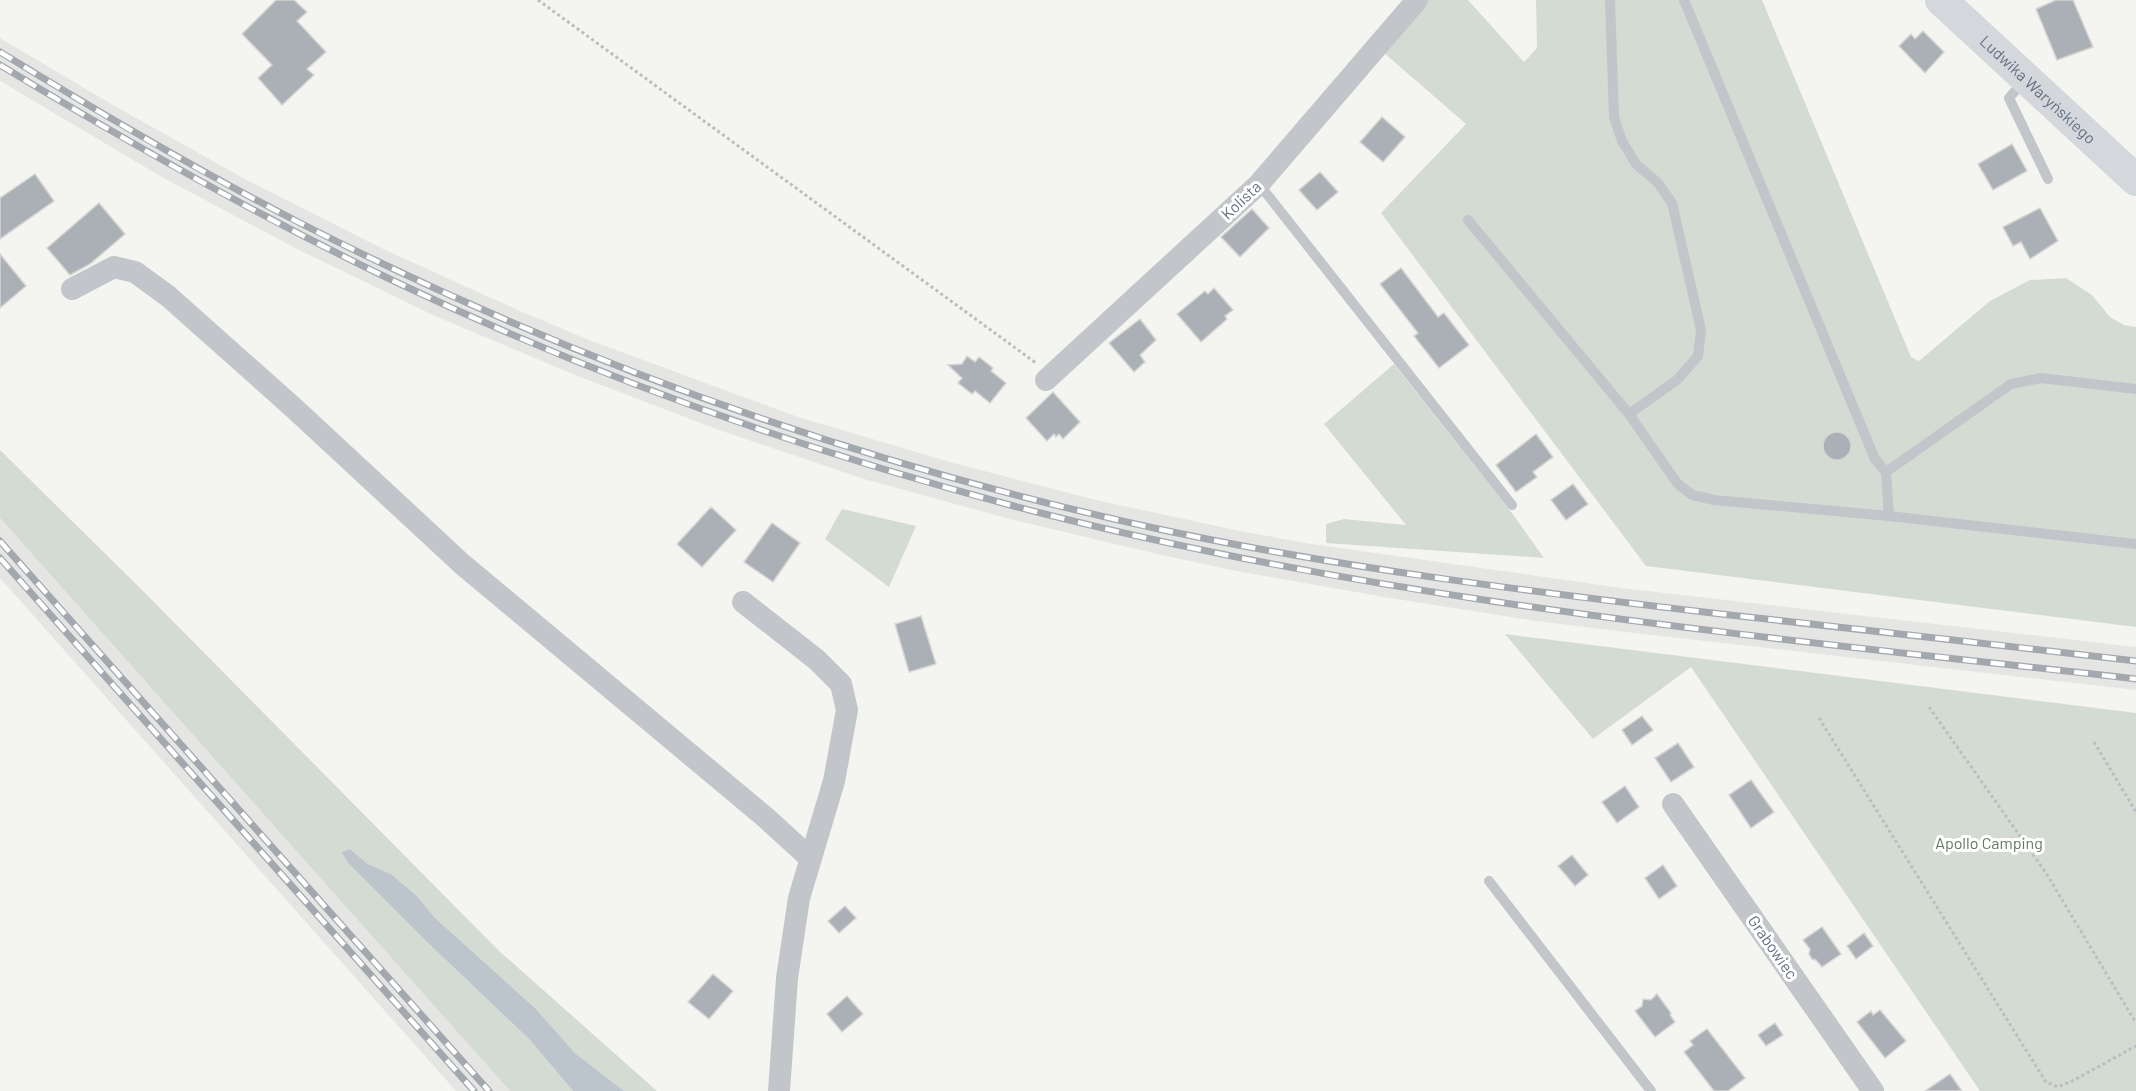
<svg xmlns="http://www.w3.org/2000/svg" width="2136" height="1091" viewBox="0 0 2136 1091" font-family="Barlow,sans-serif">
<rect width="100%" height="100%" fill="#f4f5f1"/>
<!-- built -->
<g fill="#e5e6e4">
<path d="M 0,38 L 113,105 L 245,179 L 383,249 L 520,311 L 589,340 L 798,417 L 950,462 L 1096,500 L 1240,531 L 1312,544 L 1622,588 L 2136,647 L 2136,690 L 1617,631 L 1536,621 L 1384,597 L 1231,570 L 1157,554 L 1010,519 L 864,479 L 719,430 L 575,375 L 435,316 L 297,249 L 160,176 L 0,81 Z"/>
<path d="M 0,518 L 510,1091 L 456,1091 L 0,578 Z"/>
</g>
<!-- green -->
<g fill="#d4dbd2">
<path d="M 1428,0 L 1468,0 L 1524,62 L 1537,48 L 1536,0 L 1762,0 L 1911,357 L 1919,361 L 1990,301 L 2030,280 L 2066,278 L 2092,295 L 2110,317 L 2124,325 L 2136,327 L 2136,627 L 1646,566 L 1381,213 L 1466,124 L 1383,52 Z"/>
<path d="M 1394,364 L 1512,513 L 1544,558 L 1326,543 L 1326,524 L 1344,519 L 1406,525 L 1324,424 Z"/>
<path d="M 0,450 L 140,588 L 498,950 L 657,1091 L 624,1091 L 576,1054 L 535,1008 L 434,917 L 418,897 L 391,874 L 368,864 L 350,849 L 341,852 L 349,864 L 426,941 L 530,1040 L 573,1091 L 510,1091 L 0,518 Z"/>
<path d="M 842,509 L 916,526 L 889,587 L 825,539 Z"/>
<path d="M 1505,634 L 2136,713 L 2136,1091 L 1980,1091 L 1691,667 L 1593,739 Z"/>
</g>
<!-- water -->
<path fill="#bbc5cb" d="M 350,849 L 368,864 L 391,874 L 418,897 L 434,917 L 535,1008 L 576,1054 L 624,1091 L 573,1091 L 530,1040 L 426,941 L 349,864 L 341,852 Z"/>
<!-- building -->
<g fill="#abb0b7" stroke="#d5d6d3" stroke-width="1.5">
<path d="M 276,0 L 294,0 L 307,12 L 297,21 L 326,52 L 307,69 L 314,75 L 282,105 L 258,78 L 272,65 L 242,34 Z"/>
<path d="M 2056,0 L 2073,0 L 2093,47 L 2057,60 L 2036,9 Z"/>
<path d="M 1923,31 L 1944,52 L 1925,73 L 1899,46 L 1911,34 L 1915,39 Z"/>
<path d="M 1382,117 L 1405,137 L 1383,162 L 1360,142 Z"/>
<path d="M 2012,144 L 2027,171 L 1993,190 L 1978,164 Z"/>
<path d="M 1320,172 L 1338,192 L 1317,210 L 1299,190 Z"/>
<path d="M 35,174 L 54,201 L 0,239 L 0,198 Z"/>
<path d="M 99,203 L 125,234 L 90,264 L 70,275 L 47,248 Z"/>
<path d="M 2040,208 L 2058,241 L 2030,259 L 2021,242 L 2013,246 L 2003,227 Z"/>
<path d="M 1252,209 L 1269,228 L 1240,257 L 1221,237 Z"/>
<path d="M 0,254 L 26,286 L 0,308 Z"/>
<path d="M 1401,268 L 1438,317 L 1444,313 L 1469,345 L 1439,368 L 1414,336 L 1418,333 L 1380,284 Z"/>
<path d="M 1214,288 L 1233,310 L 1225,316 L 1227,319 L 1201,342 L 1177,314 L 1205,291 L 1208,294 Z"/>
<path d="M 1140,319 L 1156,340 L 1140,355 L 1145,362 L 1134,372 L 1109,343 Z"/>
<path d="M 967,356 L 975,362 L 979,357 L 993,368 L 991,371 L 1006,383 L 990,403 L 975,391 L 972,394 L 958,383 L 962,378 L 948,365 L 962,364 Z"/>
<path d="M 1053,392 L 1080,422 L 1063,439 L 1059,434 L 1056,437 L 1054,434 L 1047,441 L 1026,418 Z"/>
<circle cx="1837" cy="446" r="14"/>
<path d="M 1536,434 L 1553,457 L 1533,472 L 1537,477 L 1516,492 L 1496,465 Z"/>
<path d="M 1573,484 L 1588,504 L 1566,520 L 1551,500 Z"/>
<path d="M 711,507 L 736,530 L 702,567 L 677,544 Z"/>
<path d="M 772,523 L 800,543 L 773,582 L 744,562 Z"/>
<path d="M 921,616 L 936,664 L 909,672 L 895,624 Z"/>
<path d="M 1642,716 L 1653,730 L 1632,745 L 1622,730 Z"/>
<path d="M 1678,743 L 1694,767 L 1671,782 L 1655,758 Z"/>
<path d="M 1751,780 L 1774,812 L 1751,828 L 1729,795 Z"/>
<path d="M 1625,786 L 1639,807 L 1617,823 L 1602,802 Z"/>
<path d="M 1572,855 L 1588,875 L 1575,886 L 1558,866 Z"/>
<path d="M 1663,865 L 1677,886 L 1659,899 L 1645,878 Z"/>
<path d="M 845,906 L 856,918 L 839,933 L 828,921 Z"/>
<path d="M 1822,927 L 1841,954 L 1822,967 L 1816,960 L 1812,959 L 1809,954 L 1810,949 L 1803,940 Z"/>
<path d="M 1864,933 L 1873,946 L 1856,959 L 1847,946 Z"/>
<path d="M 713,974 L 733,991 L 709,1019 L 688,1002 Z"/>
<path d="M 1657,994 L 1671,1013 L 1670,1015 L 1675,1022 L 1655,1037 L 1635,1011 L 1642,1006 L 1643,999 L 1651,1000 Z"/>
<path d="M 847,996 L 863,1014 L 842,1032 L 827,1014 Z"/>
<path d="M 1880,1010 L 1906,1041 L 1885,1058 L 1857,1022 L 1871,1011 L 1873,1015 Z"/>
<path d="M 1775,1023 L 1783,1035 L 1766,1046 L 1758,1035 Z"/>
<path d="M 1707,1029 L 1745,1078 L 1728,1091 L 1714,1091 L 1684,1052 L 1693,1045 L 1690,1041 Z"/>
<path d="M 1950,1074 L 1962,1091 L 1925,1091 Z"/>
</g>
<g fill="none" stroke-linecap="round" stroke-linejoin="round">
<!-- path -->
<g stroke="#bcbdc0" stroke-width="3" stroke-dasharray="3 3" stroke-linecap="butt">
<path d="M 538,0 L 1036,363"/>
<path d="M 1929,707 L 2046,873 L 2136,1023"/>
<path d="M 1819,718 L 2046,1082 L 2058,1087 L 2076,1079 L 2136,1046"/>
<path d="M 2094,742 L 2136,812"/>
</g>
<!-- lane -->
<g stroke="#c2c5c9" stroke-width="10">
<path d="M 1610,0 L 1614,117 L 1622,141 L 1636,164 L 1658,183 L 1672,203 L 1701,330 L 1698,356 L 1677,380 L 1629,414"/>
<path d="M 1684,0 L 1875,459 L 1886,472 L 1889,516"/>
<path d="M 2024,81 L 2009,98 L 2048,179"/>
<path d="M 1259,184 L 1512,505"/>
<path d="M 1468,220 L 1629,414 L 1677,483 L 1692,495 L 1714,500 L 1889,516 L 2136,544"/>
<path d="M 1886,472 L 2011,384 L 2041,378 L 2136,389"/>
<path d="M 1489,881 L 1651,1091"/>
</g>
<!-- street -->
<g stroke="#c2c5c9" stroke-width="22">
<path d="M 72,289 L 114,267 L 135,272 L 168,296 L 296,410 L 462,564 L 765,817 L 810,858"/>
<path d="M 1046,380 L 1259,184 L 1417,0"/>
<path d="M 743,602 L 817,660 L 841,684 L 847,710 L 834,781 L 799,898 L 787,978 L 779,1091"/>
<path d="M 1673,804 L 1873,1091"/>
</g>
<!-- secondary -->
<path stroke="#d4d7dc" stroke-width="32" id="s1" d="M 1941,0 L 2136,180"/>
<!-- rail casing -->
<g stroke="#a3a7ae" stroke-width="7">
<g id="rail">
<path d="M 0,52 C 100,113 200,172 304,225 C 575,363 866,466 1163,530 C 1347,569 1534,592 1721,614 C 1859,629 1998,645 2136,661"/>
<path d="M 0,65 C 129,143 260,217 396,282 C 593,376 800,449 1010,505 C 1378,602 1759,636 2136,679"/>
<path d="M 0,541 L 489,1091"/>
<path d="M 0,558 L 474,1091"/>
</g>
</g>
<!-- rail -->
<use href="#rail" stroke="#fff" stroke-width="4.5" stroke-dasharray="14" stroke-linecap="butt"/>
</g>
<g text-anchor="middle" stroke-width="6" stroke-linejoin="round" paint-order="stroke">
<!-- street labels -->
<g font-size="16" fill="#647082" stroke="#fff">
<text dy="6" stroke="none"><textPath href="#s1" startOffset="132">Ludwika Waryńskiego</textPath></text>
<text transform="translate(1241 200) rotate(-43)" y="6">Kolista</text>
<text transform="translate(1773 947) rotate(55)" y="6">Grabowiec</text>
</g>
<!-- park labels -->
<g font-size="16" fill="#647962" stroke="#fff">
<text x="1989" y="849">Apollo Camping</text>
</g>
</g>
</svg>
